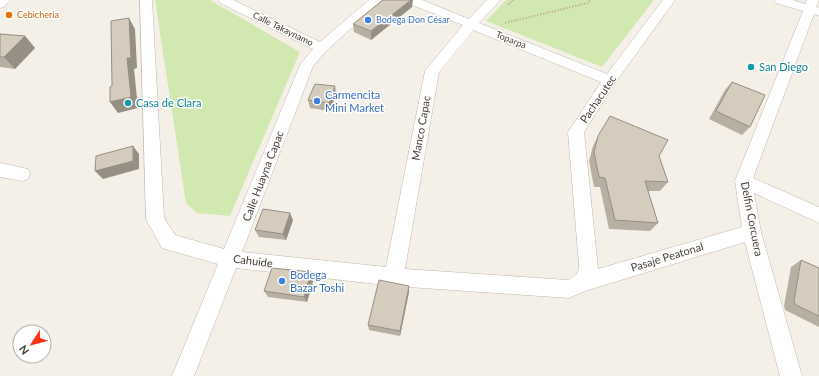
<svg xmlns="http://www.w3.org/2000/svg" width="819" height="376" viewBox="0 0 819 376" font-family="Lato,sans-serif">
<rect width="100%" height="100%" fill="#f4f0e8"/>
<!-- green -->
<g fill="#d1e9b1">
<path d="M 155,0 L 210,0 L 300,52 L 230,216 L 197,213 L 186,203 Z"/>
<path d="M 506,0 L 654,0 L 602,67 L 486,21 Z"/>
</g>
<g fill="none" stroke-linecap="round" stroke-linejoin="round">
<!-- street casing -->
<g stroke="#c0b8aa" stroke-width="1">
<g id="street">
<path d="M 0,0 L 10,0 L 4,7 L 0,8 Z"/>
<path d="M 140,0 L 152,0 L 164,218 L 175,235 L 224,249 L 300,65 L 313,49 L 220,3 L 218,0 L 233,0 L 320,42 L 369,0 L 382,0 L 326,51 L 313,66 L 242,252 L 386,267 L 425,71 L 463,25 L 407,3 L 405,0 L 422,0 L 469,19 L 487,0 L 500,0 L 479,23 L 607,74 L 663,0 L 675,0 L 615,83 L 584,132 L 598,269 L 742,227 L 735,181 L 803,11 L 776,3 L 774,0 L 793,0 L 805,4 L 807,0 L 819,0 L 816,7 L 819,8 L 819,16 L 814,14 L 753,178 L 819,207 L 819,223 L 754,193 L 761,232 L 802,376 L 780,376 L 745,242 L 585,291 L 569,298 L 394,286 L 236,268 L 194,376 L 172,376 L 218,264 L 162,248 L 146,219 ZM 473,30 L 601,82 L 568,132 L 579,265 C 579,274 576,276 568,280 L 405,269 L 439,72 Z"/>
<path d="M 0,163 L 28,169 L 30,174 L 28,179 L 22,181 L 0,177 Z"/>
</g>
</g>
<!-- path -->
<g stroke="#c2b39b" stroke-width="2" stroke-dasharray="1.5 1.5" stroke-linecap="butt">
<path d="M 508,5 L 513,0"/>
<path d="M 505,23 L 588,3 L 590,0"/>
</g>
<!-- street -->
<use href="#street" fill="#fff" fill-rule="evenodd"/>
</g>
<!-- wall -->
<g fill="#b8afa3">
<path d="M 412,7 L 371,40 L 354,32 L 353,24 Z"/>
<path d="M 0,34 L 25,36 L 35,48 L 15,69 L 0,67 Z"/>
<path d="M 732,82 L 750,127 L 742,135 L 709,119 L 725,90 Z"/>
<path d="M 336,94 L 330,111 L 310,108 L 308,100 Z"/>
<path d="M 598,136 L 659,156 L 668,182 L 660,191 L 648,191 L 658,223 L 650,231 L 609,229 L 600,187 L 594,187 L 589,161 L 593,146 Z"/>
<path d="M 293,220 L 286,240 L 259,237 L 255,230 Z"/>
<path d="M 801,260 L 819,268 L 819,327 L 785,310 L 784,306 L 791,267 Z"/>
<path d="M 311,272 L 314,278 L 307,302 L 268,297 L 264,291 Z"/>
<path d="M 409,292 L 400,336 L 369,330 L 368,325 Z"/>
</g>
<!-- shaded-wall -->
<g fill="#968f84">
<path d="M 411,0 L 413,0 L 412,7 L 371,40 L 371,31 Z"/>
<path d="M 129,18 L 135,29 L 137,68 L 134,69 L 138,108 L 118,113 L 110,102 L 127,58 Z"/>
<path d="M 25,36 L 35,48 L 15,69 L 4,57 Z"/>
<path d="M 335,86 L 336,94 L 330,111 L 329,103 Z"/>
<path d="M 133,146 L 139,154 L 139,169 L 103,179 L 95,171 Z"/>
<path d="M 290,213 L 293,220 L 286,240 L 283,234 Z"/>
<path d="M 311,272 L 314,278 L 307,302 L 304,297 Z"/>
<path d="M 409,286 L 409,292 L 400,336 L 400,331 Z"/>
</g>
<!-- building -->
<g fill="#d6ccbd" stroke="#968f84">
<path d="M 383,0 L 411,0 L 371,31 L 353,24 Z"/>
<path d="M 129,18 L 131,58 L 127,58 L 131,97 L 110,102 L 110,87 L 112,86 L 111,21 Z"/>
<path d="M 0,34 L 25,36 L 4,57 L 0,57 Z"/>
<path d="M 732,82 L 765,95 L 750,127 L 716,111 Z"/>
<path d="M 315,84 L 335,86 L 329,103 L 308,100 Z"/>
<path d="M 610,116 L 668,140 L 659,156 L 668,182 L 645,181 L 658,223 L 615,220 L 605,178 L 599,177 L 594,152 L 598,136 Z"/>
<path d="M 133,146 L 133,161 L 95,171 L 96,156 Z"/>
<path d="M 263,209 L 290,213 L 283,234 L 255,230 Z"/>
<path d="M 801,260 L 819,268 L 819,316 L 796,305 L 794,301 Z"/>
<path d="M 272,268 L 311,272 L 304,297 L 264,291 Z"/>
<path d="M 379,280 L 409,286 L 400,331 L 368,325 Z"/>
</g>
<!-- markers -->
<circle fill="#e8710a" stroke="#fff" stroke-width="1.5" cx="9" cy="15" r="4"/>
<g fill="#3f7fe0" stroke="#fff" stroke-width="1.5">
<circle cx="368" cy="20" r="4"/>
<circle cx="317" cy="101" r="4"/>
<circle cx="282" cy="281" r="4"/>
</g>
<g fill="#0f9aa8" stroke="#fff" stroke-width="1.5">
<circle cx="751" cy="67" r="4"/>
<circle cx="128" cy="103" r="4"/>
</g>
<g text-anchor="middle" stroke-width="3" stroke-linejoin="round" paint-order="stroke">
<!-- far-food labels -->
<g font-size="9" fill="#c56008" stroke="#fff" text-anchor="start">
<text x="17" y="18">Cebicheria</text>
</g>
<!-- far-shop labels -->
<g font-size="9" fill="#366cbe" stroke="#fff" text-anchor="start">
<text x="376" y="23">Bodega Don César</text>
</g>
<!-- far-street labels -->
<g font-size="9" fill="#484037" stroke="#fff">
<text transform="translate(283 29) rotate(26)" y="3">Calle Takaynamo</text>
<text transform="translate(511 40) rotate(22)" y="3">Toparpa</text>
</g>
<!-- culture labels -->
<g font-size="11" fill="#0d838f" stroke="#fff" text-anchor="start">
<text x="759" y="71">San Diego</text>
<text x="136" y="107">Casa de Clara</text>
</g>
<!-- shop labels -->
<g font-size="11" fill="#366cbe" stroke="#fff" text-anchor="start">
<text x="325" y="99">Carmencita<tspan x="325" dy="13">Mini Market</tspan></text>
<text x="290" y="279">Bodega<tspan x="290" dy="13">Bazar Toshi</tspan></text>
</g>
<!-- street labels -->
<g font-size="11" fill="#484037" stroke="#fff">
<text transform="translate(598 99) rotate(-56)" y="4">Pachacutec</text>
<text transform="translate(421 128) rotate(-80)" y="4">Manco Capac</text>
<text transform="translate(263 176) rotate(-69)" y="4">Calle Huayna Capac</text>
<text transform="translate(752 219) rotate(79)" y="4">Delfin Corcuera</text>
<text transform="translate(667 257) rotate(-17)" y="4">Pasaje Peatonal</text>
<text transform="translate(253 261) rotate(7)" y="4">Cahuide</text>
</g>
</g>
<!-- north arrow -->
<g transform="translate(32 344) rotate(234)"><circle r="19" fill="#ffffff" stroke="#b6b3af"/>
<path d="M0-3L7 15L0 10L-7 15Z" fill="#fc3317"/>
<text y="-6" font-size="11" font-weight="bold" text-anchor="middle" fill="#484037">N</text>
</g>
</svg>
